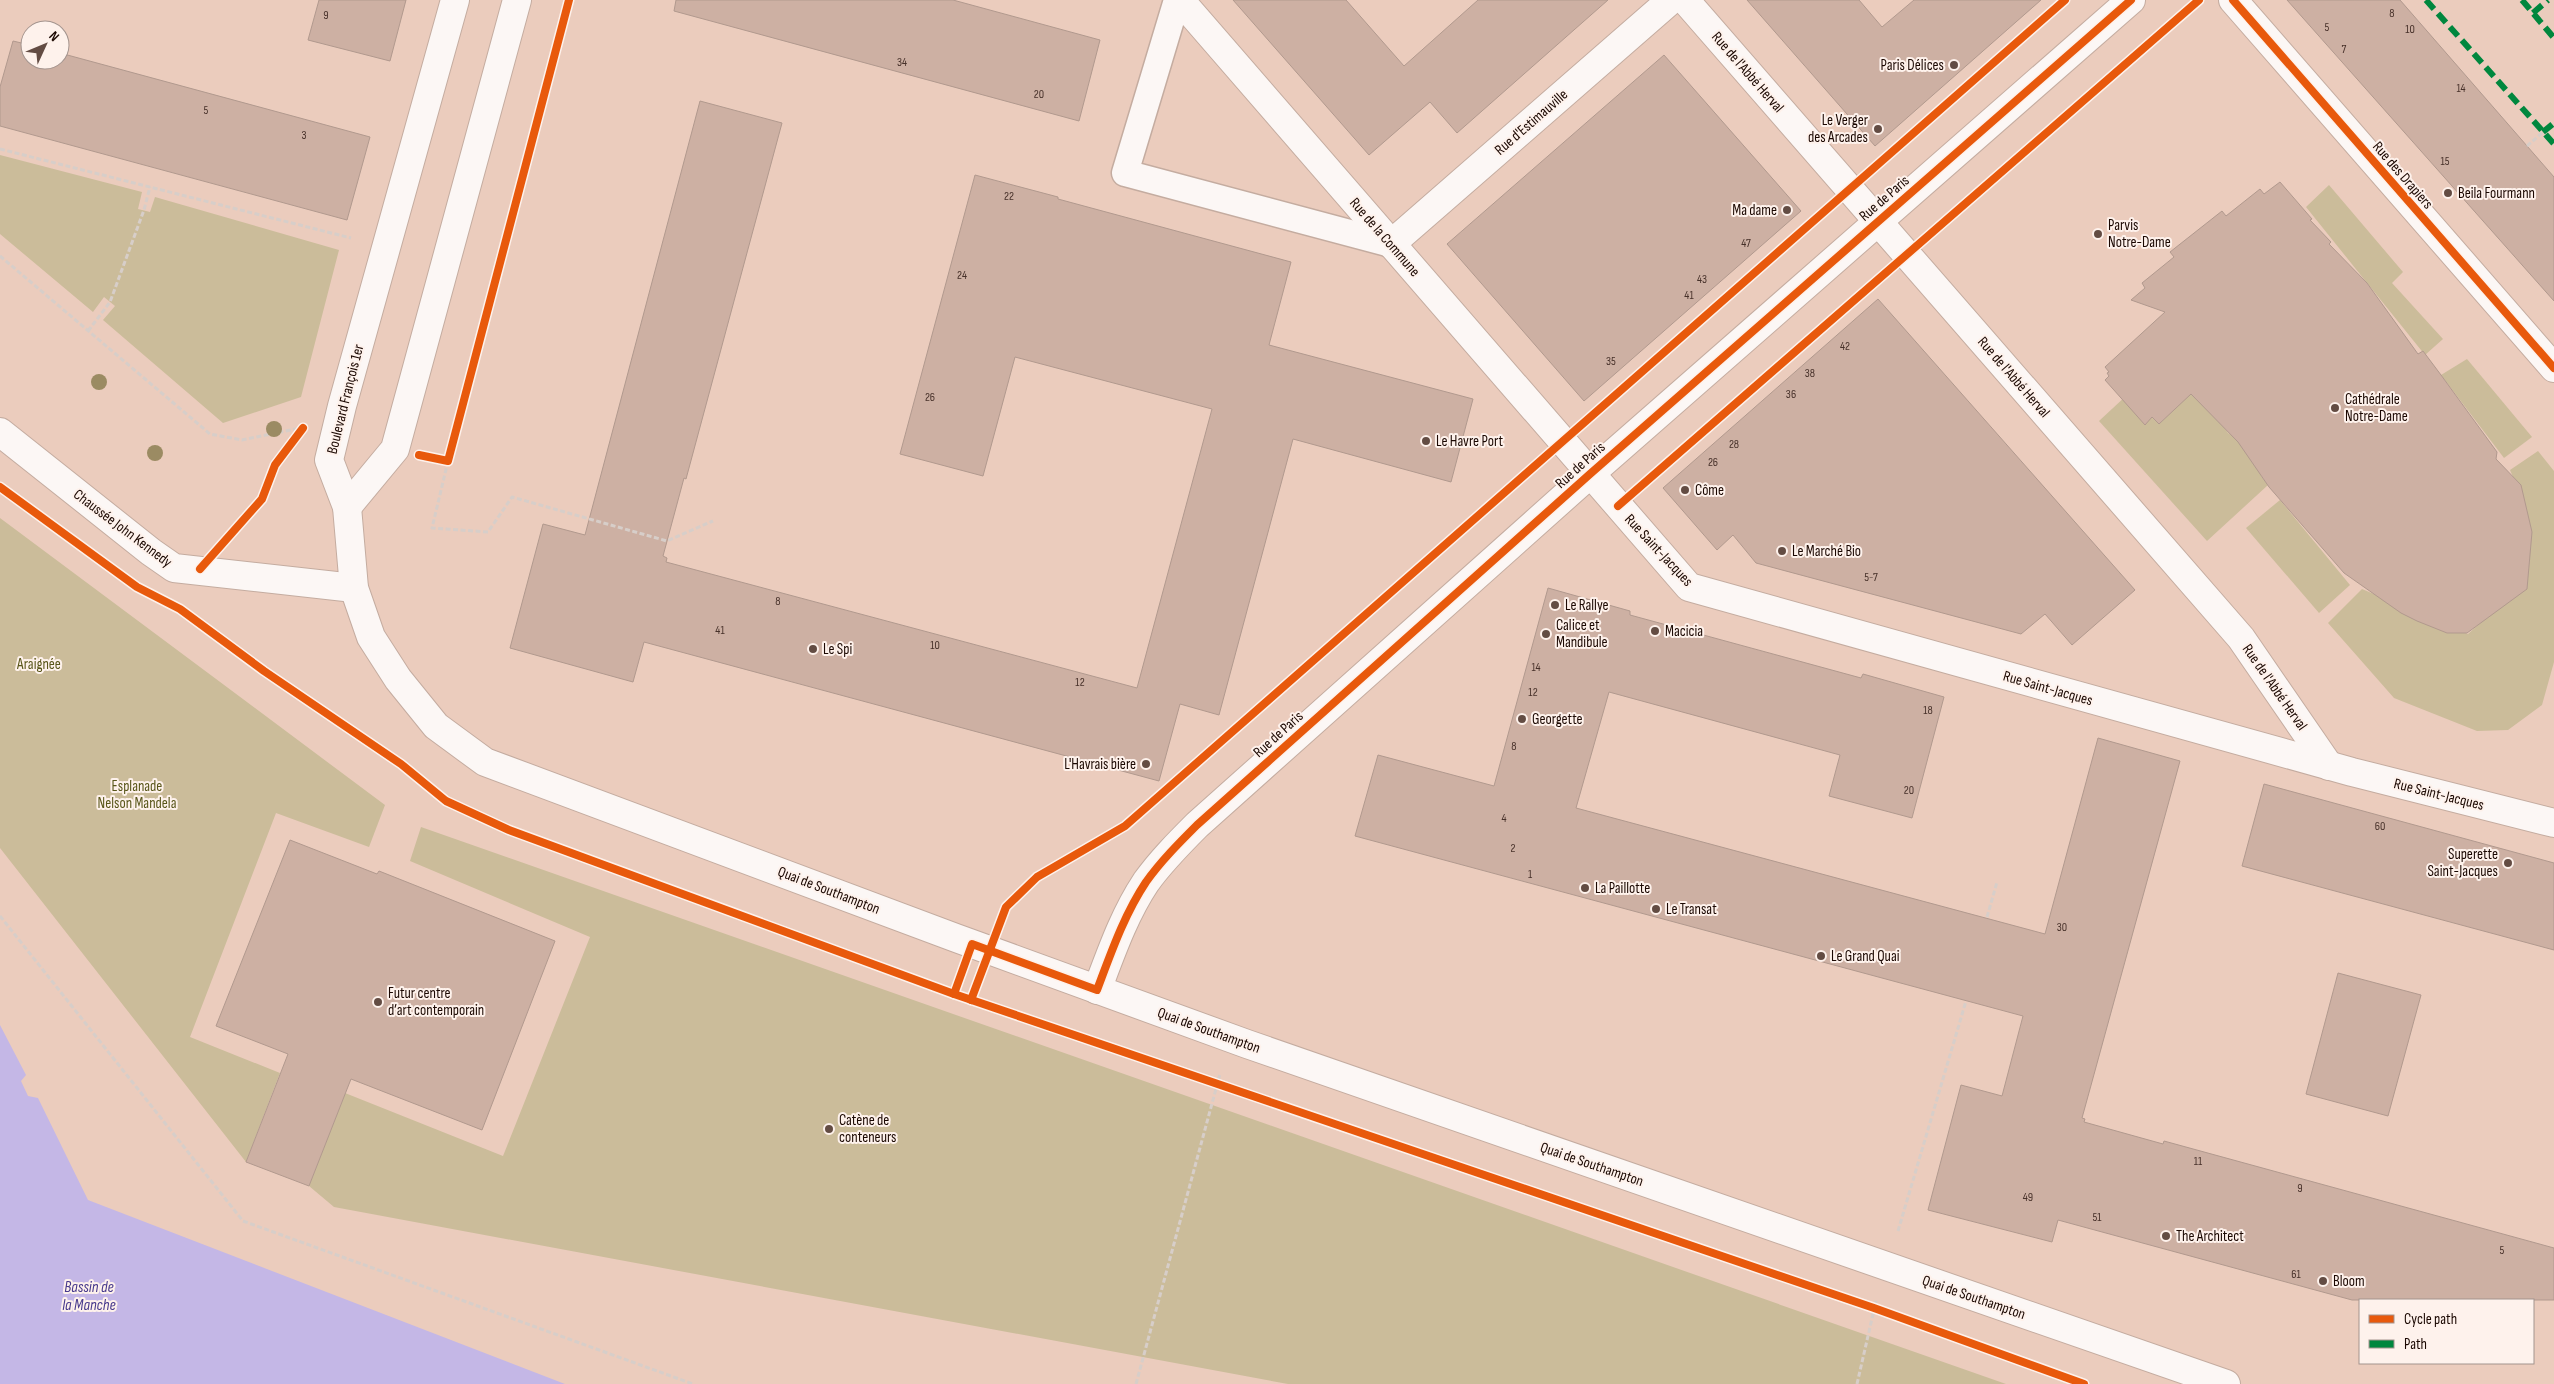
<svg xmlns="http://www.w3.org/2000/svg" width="2554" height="1384" viewBox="0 0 2554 1384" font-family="'Sofia Sans Condensed',sans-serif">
<rect width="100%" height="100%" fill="#ebccbd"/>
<!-- green -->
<g fill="#cbbc9a">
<path d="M 0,155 L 142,192 L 138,209 L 150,212 L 155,197 L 339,250 L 301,397 L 223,423 L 103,320 L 115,306 L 104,297 L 93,312 L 0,234 Z"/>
<path d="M 2329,185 L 2403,272 L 2392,283 L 2443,339 L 2425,355 L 2306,207 Z"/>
<path d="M 2467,359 L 2532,437 L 2504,458 L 2441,375 Z"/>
<path d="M 2196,386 L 2228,433 L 2231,435 L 2234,433 L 2250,451 L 2246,454 L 2266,471 L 2261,476 L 2268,485 L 2207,541 L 2099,421 L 2127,395 L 2159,424 Z"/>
<path d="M 2538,451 L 2554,471 L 2554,662 L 2542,705 L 2508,730 L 2477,731 L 2394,698 L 2328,623 L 2362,589 L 2468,634 L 2526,581 L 2513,477 L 2510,470 Z"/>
<path d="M 2280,500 L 2350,585 L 2319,613 L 2246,528 Z"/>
<path d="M 0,518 L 385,805 L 369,847 L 276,813 L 190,1037 L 280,1073 L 246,1162 L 0,848 Z"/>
<path d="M 421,827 L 2006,1384 L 1288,1384 L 334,1207 L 309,1186 L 345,1093 L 503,1156 L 590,937 L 410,861 Z"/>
</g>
<!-- water -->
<path fill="#c4b7e6" d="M 0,1025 L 26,1075 L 21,1081 L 28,1096 L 38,1098 L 88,1200 L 565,1384 L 0,1384 Z"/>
<!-- building -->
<g fill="#cdb0a3" stroke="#b1998e">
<path d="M 319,0 L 406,0 L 390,61 L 308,40 Z"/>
<path d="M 676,0 L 953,0 L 1100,40 L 1079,121 L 674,11 Z"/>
<path d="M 1233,0 L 1346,0 L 1404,66 L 1478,0 L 1608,0 L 1457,133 L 1430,102 L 1369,155 Z"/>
<path d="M 1747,0 L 1859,0 L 1882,27 L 1914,0 L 2041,0 L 1875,146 Z"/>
<path d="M 2287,0 L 2400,0 L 2554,177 L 2554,301 Z"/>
<path d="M 13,41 L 30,45 L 30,60 L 60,60 L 60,53 L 370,137 L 347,220 L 0,126 L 0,87 Z"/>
<path d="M 1664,55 L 1801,211 L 1584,401 L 1447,244 Z"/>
<path d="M 700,101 L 782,123 L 686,479 L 684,478 L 663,556 L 667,558 L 666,562 L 1137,688 L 1212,409 L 1015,357 L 983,476 L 900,454 L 975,175 L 1058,197 L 1058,199 L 1291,262 L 1269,345 L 1473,399 L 1451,482 L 1293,439 L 1219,715 L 1180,704 L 1159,781 L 644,642 L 633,682 L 510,648 L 543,524 L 585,535 Z"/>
<path d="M 2280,182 L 2312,219 L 2310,220 L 2331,242 L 2329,244 L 2367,283 L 2418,354 L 2423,351 L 2441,375 L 2497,452 L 2496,459 L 2521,485 L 2532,532 L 2527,589 L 2467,633 L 2447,633 L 2417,621 L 2401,613 L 2344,573 L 2269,487 L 2238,442 L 2191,394 L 2159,424 L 2152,417 L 2145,425 L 2105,380 L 2109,376 L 2107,373 L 2109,372 L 2105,367 L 2165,312 L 2131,300 L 2145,288 L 2142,283 L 2174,257 L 2170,252 L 2222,211 L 2226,216 L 2260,189 L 2264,194 Z"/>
<path d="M 1878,299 L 2135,590 L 2072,645 L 2045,614 L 2021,634 L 1756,563 L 1733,535 L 1717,550 L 1663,488 Z"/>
<path d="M 1548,588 L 1630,611 L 1630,615 L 1861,678 L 1863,674 L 1944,697 L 1912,818 L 1829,796 L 1840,755 L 1609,692 L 1576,808 L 2045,934 L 2098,738 L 2180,761 L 2093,1078 L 2082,1118 L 2085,1119 L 2084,1122 L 2163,1144 L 2164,1141 L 2554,1248 L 2554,1300 L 2352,1300 L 2058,1220 L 2052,1242 L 1928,1210 L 1961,1085 L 2002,1096 L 2023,1016 L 1355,836 L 1378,755 L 1494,786 Z"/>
<path d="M 2264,784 L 2554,863 L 2554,950 L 2242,866 Z"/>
<path d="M 290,840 L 377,874 L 379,871 L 555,941 L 482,1130 L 351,1079 L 309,1186 L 246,1162 L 288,1054 L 216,1026 Z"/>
<path d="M 2338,973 L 2421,995 L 2388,1116 L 2306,1094 Z"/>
</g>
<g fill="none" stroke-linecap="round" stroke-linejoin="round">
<!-- service casing -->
<g stroke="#c4aca0" stroke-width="29">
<path id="service" d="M 1177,0 L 1125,173 L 1391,244"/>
</g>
<!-- minor casing -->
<g stroke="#c4aca0" stroke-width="30">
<g id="minor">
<path d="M 1180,0 L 1689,587 L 2352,772 L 2554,823"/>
<path d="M 1685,0 L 2241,638 L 2329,766"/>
<path d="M 2233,0 L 2554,368"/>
<path d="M 1391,244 L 1671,0"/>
<path d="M 0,432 L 151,552 L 174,568 L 354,588"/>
</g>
</g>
<!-- secondary casing -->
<g stroke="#c4aca0" stroke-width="30">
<path id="secondary" d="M 1097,990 C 1111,953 1124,915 1146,882 C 1161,861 1179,843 1197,825 L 1590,474 L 2131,0"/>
</g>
<!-- primary casing -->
<g stroke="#c4aca0" stroke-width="30">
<g id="primary">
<path d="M 455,0 L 342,406 L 329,460 L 347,507 L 354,588 L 371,637 L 398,679 L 436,726 L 485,762 L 956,938 L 1247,1044 L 2226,1384"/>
<path d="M 347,507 L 395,449 L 517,0"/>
</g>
</g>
<!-- path -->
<g stroke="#d7cec9" stroke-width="3" stroke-dasharray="5 2.5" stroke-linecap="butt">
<path d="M 2527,146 L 2543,132"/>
<path d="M 0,149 L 351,238"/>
<path d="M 0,256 L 210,434 L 242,440 L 300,428"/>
<path d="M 88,331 L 110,302 L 144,210 L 150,187"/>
<path d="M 448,461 L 432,528 L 488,532 L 512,497 L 667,541 L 713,521"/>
<path d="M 0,916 L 243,1221 L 693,1384"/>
<path d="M 1987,917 L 1997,882"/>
<path d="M 1898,1231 L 1966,1001"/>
<path d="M 1136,1384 L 1220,1074"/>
<path d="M 1857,1384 L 1876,1301"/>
</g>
<!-- service -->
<use href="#service" stroke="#fcf7f5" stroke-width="26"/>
<!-- minor -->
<use href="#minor" stroke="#fcf7f5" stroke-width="28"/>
<!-- secondary -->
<use href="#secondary" stroke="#fcf7f5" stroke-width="28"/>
<!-- primary -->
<use href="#primary" stroke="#fcf7f5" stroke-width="28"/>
<!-- quiet -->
<g stroke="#00873e" stroke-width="6" stroke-dasharray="12 6" stroke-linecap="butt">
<path d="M 2426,0 L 2554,144"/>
<path d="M 2522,0 L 2554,38"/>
<path d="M 2533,13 L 2548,0"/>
<path d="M 2543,132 L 2554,123"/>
</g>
<!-- cycleway casing -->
<g stroke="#fef2ec" stroke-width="11">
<g id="cycleway">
<path d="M 2233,0 L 2554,368"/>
<path d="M 419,455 L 448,461 L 569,0"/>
<path d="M 0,487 L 137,587 L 180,609 L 264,671 L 401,764 L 446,801 L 509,830 L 954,994 L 1874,1308 L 2084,1384"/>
<path d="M 1618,506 L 2199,0"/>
<path d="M 200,569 L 262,499 L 275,465 L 303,428"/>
<path d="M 954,994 L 972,944 L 1097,990 C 1111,953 1124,915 1146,882 C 1161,861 1179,843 1197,825 L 1590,474 L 2131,0"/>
<path d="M 971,1000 L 1006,907 L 1037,877 L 1125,826 L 2065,0"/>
</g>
</g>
<!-- cycleway -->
<use href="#cycleway" stroke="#e8590c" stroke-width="8"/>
</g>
<!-- trees -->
<g fill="#9b8b63">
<circle cx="99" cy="382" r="8"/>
<circle cx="274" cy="429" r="8"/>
<circle cx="155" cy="453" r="8"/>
</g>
<!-- markers -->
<g fill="#634c43" stroke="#fef2ec" stroke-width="2">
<circle cx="1954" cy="65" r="5"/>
<circle cx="1878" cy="129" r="5"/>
<circle cx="2448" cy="193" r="5"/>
<circle cx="1787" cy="210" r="5"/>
<circle cx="2098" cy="234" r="5"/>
<circle cx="2335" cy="408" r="5"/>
<circle cx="1426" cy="441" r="5"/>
<circle cx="1685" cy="490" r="5"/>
<circle cx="1782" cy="551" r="5"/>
<circle cx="1555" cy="605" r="5"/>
<circle cx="1655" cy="631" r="5"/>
<circle cx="1546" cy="634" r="5"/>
<circle cx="813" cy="649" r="5"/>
<circle cx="1522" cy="719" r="5"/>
<circle cx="1146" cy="764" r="5"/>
<circle cx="2508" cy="863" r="5"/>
<circle cx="1585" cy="888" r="5"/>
<circle cx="1656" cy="909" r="5"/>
<circle cx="1821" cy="956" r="5"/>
<circle cx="378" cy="1002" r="5"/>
<circle cx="829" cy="1129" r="5"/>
<circle cx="2166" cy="1236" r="5"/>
<circle cx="2323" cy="1281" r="5"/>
</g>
<g text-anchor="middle" stroke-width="4" stroke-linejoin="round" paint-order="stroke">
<!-- number labels -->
<g font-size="12" fill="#47312a">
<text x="2392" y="17">8</text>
<text x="326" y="19">9</text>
<text x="2327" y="31">5</text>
<text x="2410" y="33">10</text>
<text x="2344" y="53">7</text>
<text x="902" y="66">34</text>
<text x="2461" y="92">14</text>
<text x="1039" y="98">20</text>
<text x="206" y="114">5</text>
<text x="304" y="139">3</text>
<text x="2445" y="165">15</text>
<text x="1009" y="200">22</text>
<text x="1746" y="247">47</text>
<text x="962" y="279">24</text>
<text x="1702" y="283">43</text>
<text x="1689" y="299">41</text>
<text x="1845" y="350">42</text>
<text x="1611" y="365">35</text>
<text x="1810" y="377">38</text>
<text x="1791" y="398">36</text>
<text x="930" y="401">26</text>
<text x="1734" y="448">28</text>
<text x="1713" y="466">26</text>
<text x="1871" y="581">5-7</text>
<text x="778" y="605">8</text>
<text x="720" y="634">41</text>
<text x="935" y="649">10</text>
<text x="1536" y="671">14</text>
<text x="1080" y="686">12</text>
<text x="1533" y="696">12</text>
<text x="1928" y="714">18</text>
<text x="1514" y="750">8</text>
<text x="1909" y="794">20</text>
<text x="1504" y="822">4</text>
<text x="2380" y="830">60</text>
<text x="1513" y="852">2</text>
<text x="1530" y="878">1</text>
<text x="2062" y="931">30</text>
<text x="2198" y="1165">11</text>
<text x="2300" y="1192">9</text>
<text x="2028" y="1201">49</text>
<text x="2097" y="1221">51</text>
<text x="2502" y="1254">5</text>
<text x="2296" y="1278">61</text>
</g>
<!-- poi labels -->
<g font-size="15" fill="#1a0701" stroke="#fef2ec" text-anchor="start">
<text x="1944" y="70" text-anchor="end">Paris Délices</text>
<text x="1868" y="125" text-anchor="end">Le Verger<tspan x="1868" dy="17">des Arcades</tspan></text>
<text x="2458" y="198">Beila Fourmann</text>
<text x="1777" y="215" text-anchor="end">Ma dame</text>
<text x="2108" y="230">Parvis<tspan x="2108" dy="17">Notre-Dame</tspan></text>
<text x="2345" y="404">Cathédrale<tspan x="2345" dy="17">Notre-Dame</tspan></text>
<text x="1436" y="446">Le Havre Port</text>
<text x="1695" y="495">Côme</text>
<text x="1792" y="556">Le Marché Bio</text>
<text x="1565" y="610">Le Rallye</text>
<text x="1556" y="630">Calice et<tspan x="1556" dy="17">Mandibule</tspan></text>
<text x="1665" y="636">Macicia</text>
<text x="823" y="654">Le Spi</text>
<text x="1532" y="724">Georgette</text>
<text x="1136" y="769" text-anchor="end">L'Havrais bière</text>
<text x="2498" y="859" text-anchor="end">Superette<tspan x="2498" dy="17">Saint-Jacques</tspan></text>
<text x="1595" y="893">La Paillotte</text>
<text x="1666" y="914">Le Transat</text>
<text x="1831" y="961">Le Grand Quai</text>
<text x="388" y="998">Futur centre<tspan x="388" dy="17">d’art contemporain</tspan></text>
<text x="839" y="1125">Catène de<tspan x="839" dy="17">conteneurs</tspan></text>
<text x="2176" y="1241">The Architect</text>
<text x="2333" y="1286">Bloom</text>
</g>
<!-- street labels -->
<g font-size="15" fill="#1a0701" stroke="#fef2ec">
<text transform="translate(1748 72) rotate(49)" y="5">Rue de l'Abbé Herval</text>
<text transform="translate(1531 122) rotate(-41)" y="5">Rue d'Estimauville</text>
<text transform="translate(2403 175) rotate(49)" y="5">Rue des Drapiers</text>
<text transform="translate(1884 198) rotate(-41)" y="5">Rue de Paris</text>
<text transform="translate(1385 237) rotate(49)" y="5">Rue de la Commune</text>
<text transform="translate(2014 377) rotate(49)" y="5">Rue de l'Abbé Herval</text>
<text transform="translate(345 399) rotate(-76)" y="5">Boulevard François 1er</text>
<text transform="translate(1580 465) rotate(-42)" y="5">Rue de Paris</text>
<text transform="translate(123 528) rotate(37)" y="5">Chaussée John Kennedy</text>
<text transform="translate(1659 550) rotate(47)" y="5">Rue Saint-Jacques</text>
<text transform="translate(2275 687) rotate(55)" y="5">Rue de l'Abbé Herval</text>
<text transform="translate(2048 688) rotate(16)" y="5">Rue Saint-Jacques</text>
<text transform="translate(1278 734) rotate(-42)" y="5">Rue de Paris</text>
<text transform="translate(2439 794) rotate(14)" y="5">Rue Saint-Jacques</text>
<text transform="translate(829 890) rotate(21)" y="5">Quai de Southampton</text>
<text transform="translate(1209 1030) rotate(20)" y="5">Quai de Southampton</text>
<text transform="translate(1592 1164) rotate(19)" y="5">Quai de Southampton</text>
<text transform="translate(1974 1297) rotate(19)" y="5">Quai de Southampton</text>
</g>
<!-- park labels -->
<g font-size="15" fill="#59561a" stroke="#fef2ec">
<text x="39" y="669">Araignée</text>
<text x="137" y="791">Esplanade<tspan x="137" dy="17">Nelson Mandela</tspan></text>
</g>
<!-- water labels -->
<g font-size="16" font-style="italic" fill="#47398c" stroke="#fef2ec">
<text x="89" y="1292">Bassin de<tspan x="89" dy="18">la Manche</tspan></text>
</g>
</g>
<!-- legend -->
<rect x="2359" y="1299" width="175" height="65" fill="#fef2ec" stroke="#a3948e"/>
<rect x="2369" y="1315" width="25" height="8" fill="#e8590c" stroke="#a3948e"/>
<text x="2404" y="1324" font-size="15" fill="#1a0701">Cycle path</text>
<rect x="2369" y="1340" width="25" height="8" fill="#00873e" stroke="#a3948e"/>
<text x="2404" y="1349" font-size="15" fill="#1a0701">Path</text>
<!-- north arrow -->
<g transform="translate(45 45) rotate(46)"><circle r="24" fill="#fef2ec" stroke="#a3948e"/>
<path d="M0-4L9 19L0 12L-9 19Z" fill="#634c43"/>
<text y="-8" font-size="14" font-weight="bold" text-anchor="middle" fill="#1a0701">N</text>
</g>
</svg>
